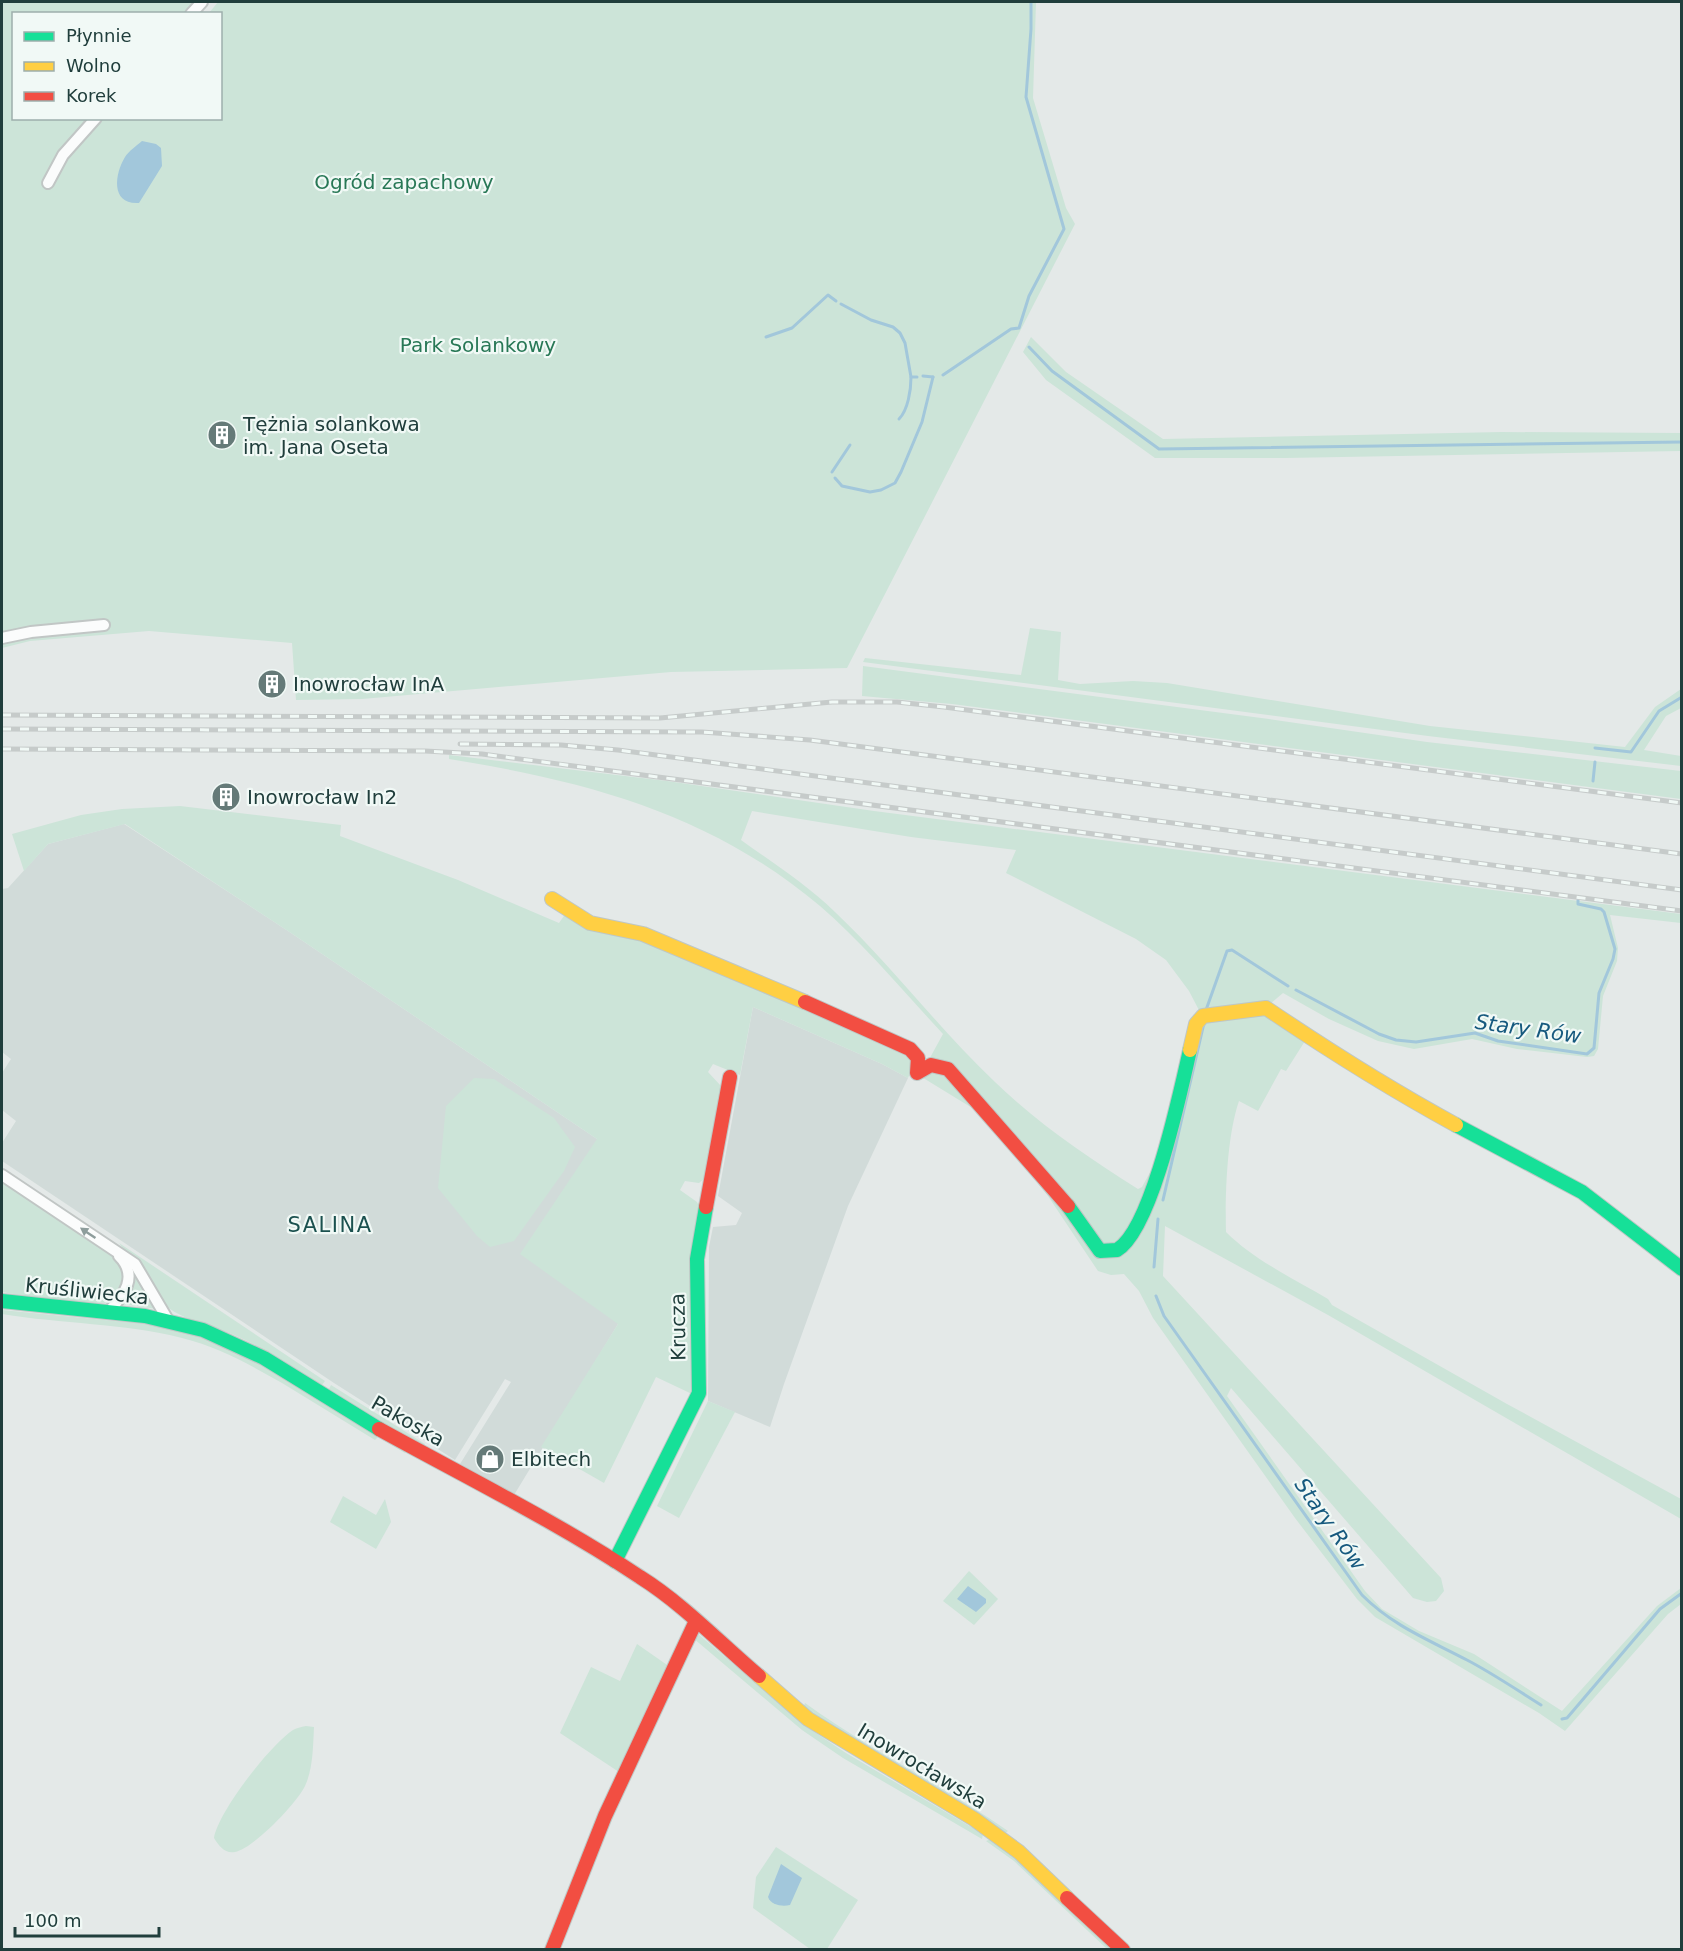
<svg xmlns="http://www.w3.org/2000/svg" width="1683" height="1951" viewBox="0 0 1683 1951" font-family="'DejaVu Sans',sans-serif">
<rect width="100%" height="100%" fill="#e4e9e8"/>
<!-- built -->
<g fill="#d1dbd9">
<path d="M 124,824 L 288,931 L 597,1139 L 618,1324 L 514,1495 L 460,1464 L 511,1382 L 505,1379 L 455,1460 L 334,1383 L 2,1161 L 2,1143 L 16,1121 L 2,1110 L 2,1073 L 11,1059 L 2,1052 L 2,889 L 8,888 L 48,844 Z"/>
<path d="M 753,1007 L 882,1064 L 908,1078 L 848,1206 L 784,1384 L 770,1427 L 708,1401 L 709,1247 L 713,1227 L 736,1225 L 742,1213 L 718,1196 Z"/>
</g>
<!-- green -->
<g fill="#cce4d8">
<path d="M 2,2 L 197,2 L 186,13 L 14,14 L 14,118 L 220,118 L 220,14 L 209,13 L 218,2 L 1036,2 L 1033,98 L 1066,208 L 1075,224 L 847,668 L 671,672 L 362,699 L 296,700 L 292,643 L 149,631 L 30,641 L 2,648 Z"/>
<path d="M 1031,337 L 1066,372 L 1163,439 L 1502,432 L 1681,433 L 1681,451 L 1285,458 L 1155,458 L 1046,380 L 1023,352 Z"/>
<path d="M 1030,628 L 1061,632 L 1058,680 L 1080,684 L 1133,681 L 1167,683 L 1430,726 L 1625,747 L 1655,707 L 1681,689 L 1681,708 L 1666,716 L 1644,750 L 1681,756 L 1681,766 L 1428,736 L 863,662 L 865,658 L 1021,675 Z"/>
<path d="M 863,666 L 1269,719 L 1427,742 L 1681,771 L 1681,799 L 952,704 L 862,696 Z"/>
<path d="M 449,755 L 667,781 L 874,811 L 1681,914 L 1681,923 L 1610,915 L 1618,948 L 1617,961 L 1603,996 L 1598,1049 L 1594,1056 L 1587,1057 L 1517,1049 L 1472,1039 L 1414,1049 L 1378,1041 L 1329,1019 L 1283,993 L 1270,1004 L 1201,1014 L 1189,991 L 1166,960 L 1136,939 L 1006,873 L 1016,850 L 911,837 L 752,811 L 741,840 C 773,863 807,885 835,912 C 892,966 939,1029 995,1082 C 1041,1126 1085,1155 1138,1189 L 1142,1187 L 1160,1154 L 1198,1035 L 1207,1019 L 1264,1012 L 1305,1041 L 1286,1071 L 1281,1069 L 1258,1111 L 1239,1101 C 1227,1136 1225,1194 1226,1232 C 1254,1260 1294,1279 1328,1299 L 1332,1305 L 1507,1404 L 1681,1499 L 1681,1519 L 1328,1315 L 1165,1226 L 1163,1276 L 1441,1578 L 1444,1591 L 1436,1601 L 1427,1602 L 1413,1598 L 1231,1388 L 1227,1396 L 1365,1591 L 1382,1609 L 1419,1631 L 1474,1654 L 1562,1711 L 1657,1606 L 1681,1588 L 1681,1604 L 1668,1614 L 1565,1731 L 1539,1713 L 1375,1617 L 1357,1599 L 1295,1518 L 1153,1318 L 1139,1291 L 1124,1274 L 1111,1275 L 1098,1271 L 1048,1196 L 982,1114 L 920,1076 L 943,1034 C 903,991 864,944 820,906 C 711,814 587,781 449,759 Z"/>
<path d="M 180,806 L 341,825 L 340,836 L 458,880 L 559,923 L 566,913 L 635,936 L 900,1046 L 915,1062 L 908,1078 L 882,1064 L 753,1007 L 740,1075 L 713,1064 L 708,1072 L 721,1086 L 705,1178 L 699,1183 L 685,1181 L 680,1190 L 697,1202 L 700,1208 L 692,1394 L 656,1377 L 604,1483 L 541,1447 L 618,1324 L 520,1254 L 597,1139 L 288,931 L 125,824 L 48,844 L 24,871 L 12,834 L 81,815 L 122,809 Z"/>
<path d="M 474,1078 L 494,1079 L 554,1118 L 575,1147 L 564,1171 L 514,1241 L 490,1247 L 477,1236 L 438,1188 L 446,1106 Z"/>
<path d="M 2,1182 L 119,1261 C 125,1275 127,1293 110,1302 C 100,1306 17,1295 2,1292 Z"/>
<path d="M 119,1243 L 325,1381 L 322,1385 C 293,1368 265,1348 234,1335 C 209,1324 183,1321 162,1303 Z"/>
<path d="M 131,1272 L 136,1272 L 157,1309 L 121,1304 Z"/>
<path d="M 2,1310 L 145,1324 L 184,1332 L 217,1343 L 251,1358 L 405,1450 L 405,1453 L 378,1437 L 375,1440 C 344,1421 313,1402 282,1383 C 250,1365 219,1347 182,1338 C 123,1323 62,1324 2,1314 Z"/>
<path d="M 331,1385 L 425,1444 L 423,1447 L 329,1389 Z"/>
<path d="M 708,1401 L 735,1412 L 679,1518 L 657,1506 Z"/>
<path d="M 343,1496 L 376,1515 L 385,1499 L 391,1522 L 376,1549 L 330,1522 Z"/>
<path d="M 969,1571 L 998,1599 L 974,1625 L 943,1601 Z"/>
<path d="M 697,1633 L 804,1725 L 846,1753 L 983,1834 L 982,1839 L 843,1758 L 802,1730 L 693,1638 Z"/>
<path d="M 637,1644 L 670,1667 L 622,1774 L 560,1733 L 591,1667 L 620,1681 Z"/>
<path d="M 805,1703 C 870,1750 942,1785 1008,1831 L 1004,1834 L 865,1749 L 803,1708 Z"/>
<path d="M 306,1726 L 314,1727 C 313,1747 313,1769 305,1786 C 297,1803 253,1849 235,1852 C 225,1854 219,1846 214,1838 C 218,1812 270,1745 293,1730 C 296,1728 301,1727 306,1726 Z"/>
<path d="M 991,1839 L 1015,1858 L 1112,1949 L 1107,1949 L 1014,1861 L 986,1841 Z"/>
<path d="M 776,1847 L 858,1900 L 827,1949 L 810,1949 L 753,1908 L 756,1877 Z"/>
</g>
<!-- water -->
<g fill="#a2c7db">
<path d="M 142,141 L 156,144 L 161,148 L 162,166 L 139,203 C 111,205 114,175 125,157 C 129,151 136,146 142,141 Z"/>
<path d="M 968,1586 L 986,1599 L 986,1603 L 976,1612 L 957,1599 Z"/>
<path d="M 781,1864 L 802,1878 L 790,1905 C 782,1907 771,1905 768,1897 Z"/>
</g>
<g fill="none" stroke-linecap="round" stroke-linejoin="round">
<!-- stream -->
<g stroke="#a2c7db" stroke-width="3">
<path d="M 841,304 L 871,320 L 893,327 L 900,333 L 905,343 L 911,377 L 917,377"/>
<path d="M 766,337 L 792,328 L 828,295 L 836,301"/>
<path d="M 1029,347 L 1052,371 L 1159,449 L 1682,442"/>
<path d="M 943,375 L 1011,329 L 1019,328 L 1029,296 L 1064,229 L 1026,97 L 1031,29 L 1031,2"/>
<path d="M 923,376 L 933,377"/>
<path d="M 899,419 C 908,410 911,390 911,377"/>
<path d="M 832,472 L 850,445"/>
<path d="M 835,478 L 842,486 L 870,492 L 881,490 L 895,483 L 901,472 L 922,422 L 933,377"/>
<path d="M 1595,748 L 1631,752 L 1659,711 L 1682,697"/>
<path d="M 1593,781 L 1595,762"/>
<path d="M 1296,990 L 1379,1034 L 1396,1040 L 1416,1042 L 1475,1033 L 1498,1041 L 1587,1054 L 1594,1048 L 1599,993 L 1613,959 L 1615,949 L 1604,912 L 1601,909 L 1578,904 L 1578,900"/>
<path d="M 1206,1010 L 1227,951 L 1232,950 L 1288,986"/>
<path d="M 1163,1200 L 1204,1023"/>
<path d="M 1154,1267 L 1158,1219"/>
<path d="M 1156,1296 L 1164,1316 L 1362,1595 C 1393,1626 1429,1640 1467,1660 C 1492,1673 1517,1690 1541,1705"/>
<path d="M 1562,1719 L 1567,1718 L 1660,1609 L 1682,1593"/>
</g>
<!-- street casing -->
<g stroke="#c1c6c5" stroke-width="14">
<g id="street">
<path d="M 191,14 L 202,2"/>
<path d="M 48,183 L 63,155 L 96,118"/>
<path d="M 2,638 L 31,632 L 104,625"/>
<path d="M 2,1175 L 135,1264 L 168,1320"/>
<path d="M 108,1312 C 124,1296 139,1276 119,1256"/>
</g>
</g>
<!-- fast casing -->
<g stroke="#bfc7c5" stroke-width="16">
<g id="fast">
<path d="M 1456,1125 L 1582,1192 L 1682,1269"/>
<path d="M 1068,1206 L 1100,1251 L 1117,1250 C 1152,1229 1180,1093 1190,1050"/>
<path d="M 2,1301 L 145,1316 L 203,1330 L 264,1358 L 379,1429"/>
<path d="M 615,1561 L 699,1393 L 697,1259 L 706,1207"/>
</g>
</g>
<!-- slow casing -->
<g stroke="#bfc7c5" stroke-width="16">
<g id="slow">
<path d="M 552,899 L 590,923 L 643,934 L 805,1002"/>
<path d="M 1190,1050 L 1196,1024 L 1203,1016 L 1266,1008 C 1328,1050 1390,1089 1456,1125"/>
<path d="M 759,1676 L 808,1719 L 974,1819 L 1019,1852 L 1067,1898"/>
</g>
</g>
<!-- jam casing -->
<g stroke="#bfc7c5" stroke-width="16">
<g id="jam">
<path d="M 805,1002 L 910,1049 L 918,1058 L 917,1073 L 931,1065 L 948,1069 L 1068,1206"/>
<path d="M 706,1207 L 730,1077"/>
<path d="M 379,1429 C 466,1477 557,1522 640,1577 C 683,1604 720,1643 759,1676"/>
<path d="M 1067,1898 L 1123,1950"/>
<path d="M 552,1950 L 605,1816 L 696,1621"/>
</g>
</g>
<!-- street -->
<use href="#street" stroke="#fbfcfc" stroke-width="10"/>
<!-- fast -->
<use href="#fast" stroke="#16e098" stroke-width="14"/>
<!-- slow -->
<use href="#slow" stroke="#ffcf43" stroke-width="14"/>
<!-- jam -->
<use href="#jam" stroke="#f24e42" stroke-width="14"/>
<!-- rail casing -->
<g stroke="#c6cbca" stroke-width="5">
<g id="rail">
<path d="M 2,715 L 660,718 L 832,702 L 897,702 L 944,707 L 1682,803"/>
<path d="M 2,729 L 702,732 L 810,740 L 1682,854"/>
<path d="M 460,744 L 561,745 L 618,750 L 1682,890"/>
<path d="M 2,749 L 425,751 L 482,754 L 1682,911"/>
</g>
</g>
<!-- rail -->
<use href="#rail" stroke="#f1f9f6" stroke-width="3" stroke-dasharray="9" stroke-linecap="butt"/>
</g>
<!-- one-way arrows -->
<defs><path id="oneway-solid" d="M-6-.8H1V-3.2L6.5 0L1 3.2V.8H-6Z" transform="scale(1.5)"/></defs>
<use fill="#8e9d9c" href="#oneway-solid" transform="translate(88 1233) rotate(-146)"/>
<!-- icons -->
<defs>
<g id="building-disc" transform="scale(1.5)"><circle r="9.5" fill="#657a78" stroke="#f1f9f6"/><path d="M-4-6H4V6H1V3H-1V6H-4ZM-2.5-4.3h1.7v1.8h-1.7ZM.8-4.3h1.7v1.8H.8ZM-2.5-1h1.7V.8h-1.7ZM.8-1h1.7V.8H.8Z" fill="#fff"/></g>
<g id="shop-disc" transform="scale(1.5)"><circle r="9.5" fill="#657a78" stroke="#f1f9f6"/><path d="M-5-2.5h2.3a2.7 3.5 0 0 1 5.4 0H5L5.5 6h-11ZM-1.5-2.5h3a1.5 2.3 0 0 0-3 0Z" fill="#fff"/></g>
</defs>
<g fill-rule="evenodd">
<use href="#building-disc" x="222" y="435"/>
<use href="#building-disc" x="272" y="684"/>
<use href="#building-disc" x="226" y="797"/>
<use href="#shop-disc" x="490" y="1459"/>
</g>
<g text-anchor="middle" stroke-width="4.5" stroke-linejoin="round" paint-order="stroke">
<!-- park labels -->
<g font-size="20" fill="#287856" stroke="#f1f9f6">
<text x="404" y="189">Ogród zapachowy</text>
<text x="478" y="352">Park Solankowy</text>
</g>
<!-- poi labels -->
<g font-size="20" fill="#203e3c" stroke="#f1f9f6" text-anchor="start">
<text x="243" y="431">Tężnia solankowa<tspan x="243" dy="23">im. Jana Oseta</tspan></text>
<text x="293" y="691">Inowrocław InA</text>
<text x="247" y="804">Inowrocław In2</text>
<text x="511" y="1466">Elbitech</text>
</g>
<!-- street labels -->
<g font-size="20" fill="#203e3c" stroke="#f1f9f6">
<text transform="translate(87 1291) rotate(6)" y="7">Kruśliwiecka</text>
<text transform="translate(678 1327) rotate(-91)" y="7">Krucza</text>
<text transform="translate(408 1421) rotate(30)" y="7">Pakoska</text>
<text transform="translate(922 1766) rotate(31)" y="7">Inowrocławska</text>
</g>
<!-- water labels -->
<g font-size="21" font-style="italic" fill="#16597e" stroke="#f1f9f6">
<text transform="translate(1528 1029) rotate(8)" y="7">Stary Rów</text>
<text transform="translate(1330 1524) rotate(55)" y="7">Stary Rów</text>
</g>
<!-- neighbourhood labels -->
<g font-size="21" letter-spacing="1.5" fill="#1b514f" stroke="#f1f9f6">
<text x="330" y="1232">SALINA</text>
</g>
</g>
<!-- border -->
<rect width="1683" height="1951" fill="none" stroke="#203e3c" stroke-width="6"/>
<!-- legend -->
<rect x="12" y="12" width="210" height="108" fill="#f1f9f6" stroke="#9daeac" stroke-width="1.5"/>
<rect x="24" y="32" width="30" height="9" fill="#16e098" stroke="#9daeac" stroke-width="1.5"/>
<text x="66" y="42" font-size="18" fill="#203e3c">Płynnie</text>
<rect x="24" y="62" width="30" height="9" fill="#ffcf43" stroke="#9daeac" stroke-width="1.5"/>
<text x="66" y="72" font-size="18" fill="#203e3c">Wolno</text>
<rect x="24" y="92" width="30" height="9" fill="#f24e42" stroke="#9daeac" stroke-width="1.5"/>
<text x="66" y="102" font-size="18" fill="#203e3c">Korek</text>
<!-- scale -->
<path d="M15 1927v9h144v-9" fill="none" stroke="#203e3c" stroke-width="3"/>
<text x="24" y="1927" font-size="18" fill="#203e3c" stroke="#f1f9f6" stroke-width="4.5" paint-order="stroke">100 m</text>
</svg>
